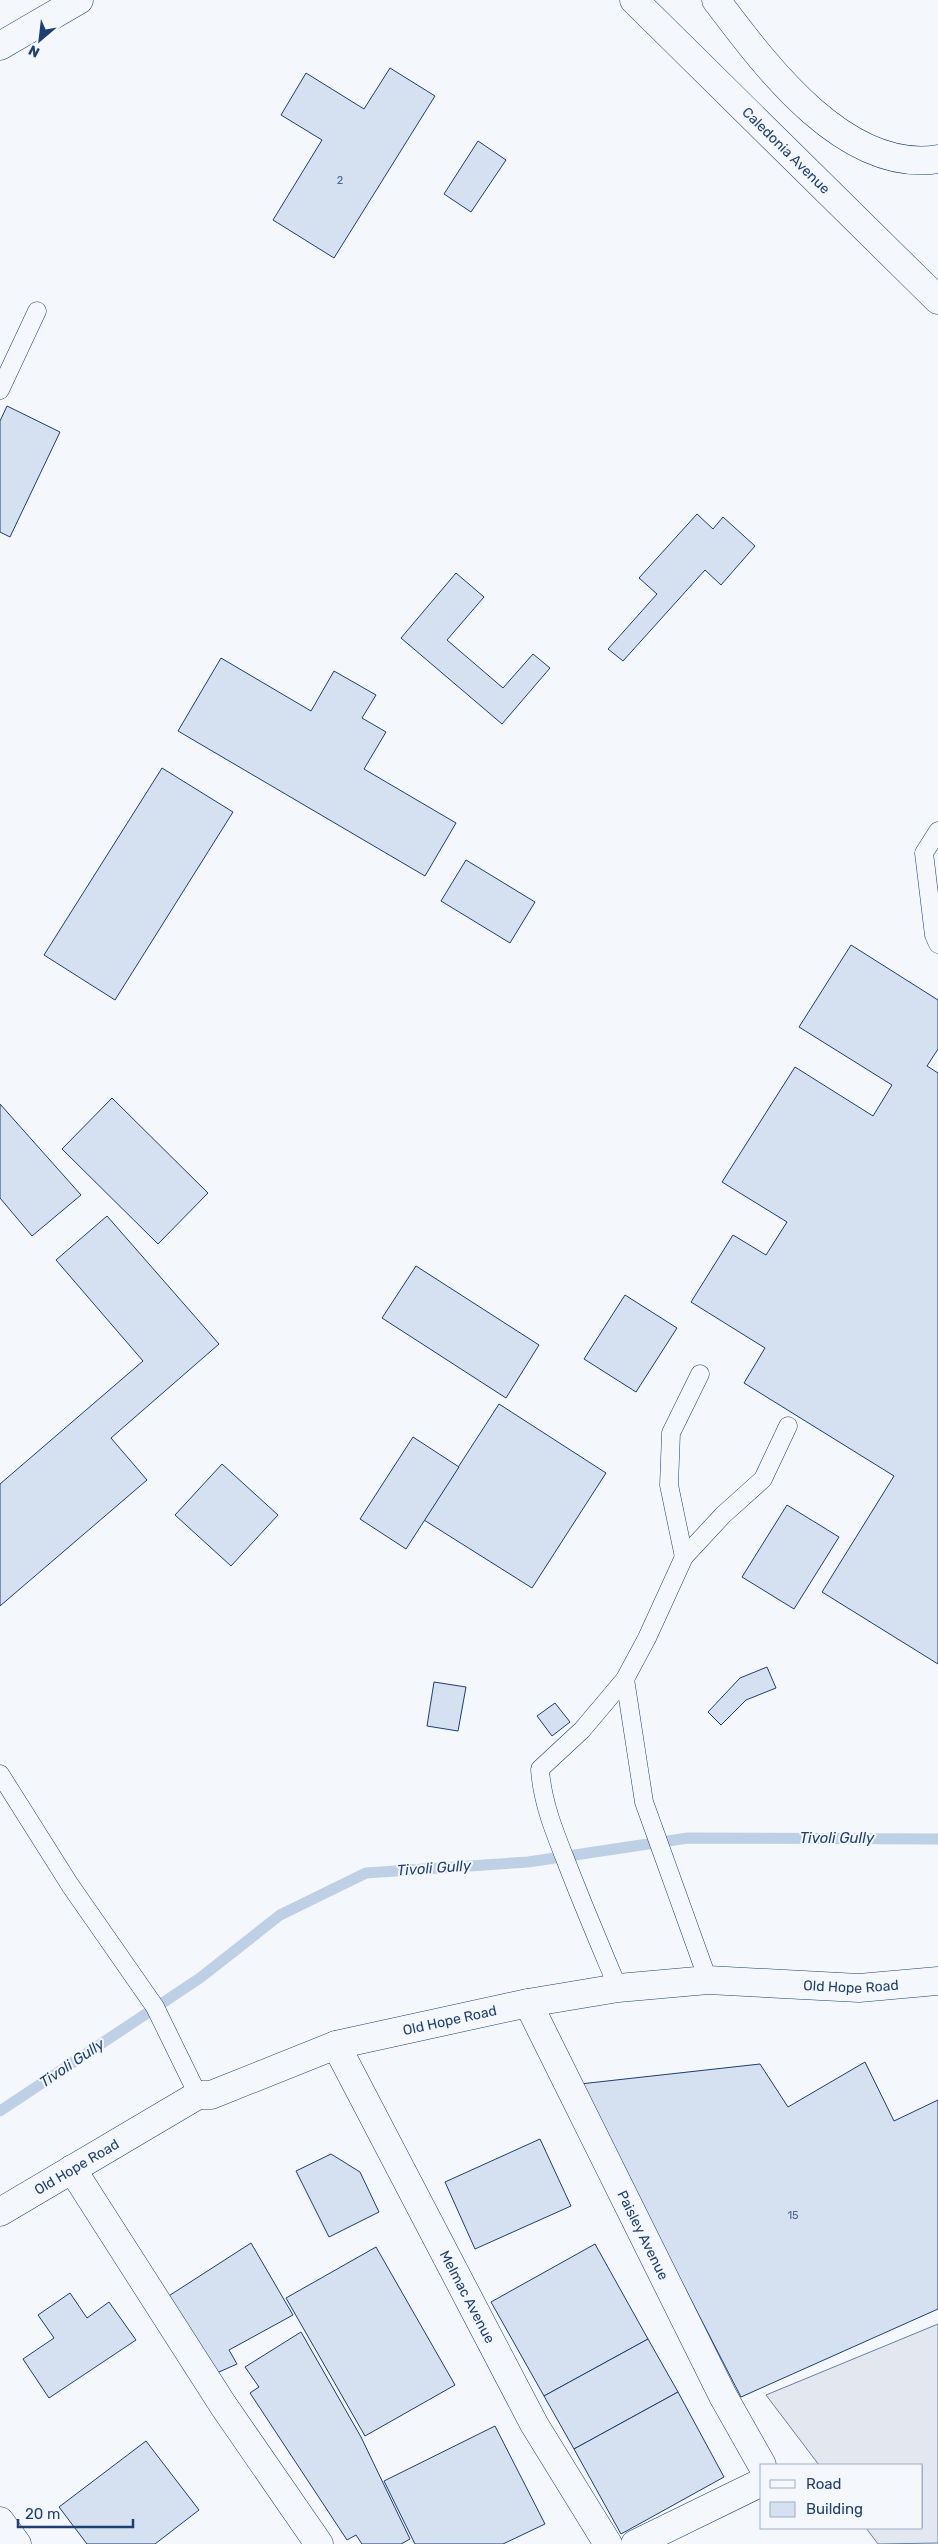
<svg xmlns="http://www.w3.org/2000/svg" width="938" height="2544" viewBox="0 0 938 2544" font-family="Rubik,sans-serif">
<rect width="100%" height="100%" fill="#f4f7fb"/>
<!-- parking -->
<path fill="#e3e8f0" stroke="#687fa3" d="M 938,2324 L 938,2543 L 878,2544 L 866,2528 L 922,2528 L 922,2465 L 819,2465 L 766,2395 Z"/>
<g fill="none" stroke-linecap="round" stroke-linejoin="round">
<!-- stream -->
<path stroke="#bed0e5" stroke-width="11" d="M 0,2111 L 200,1978 L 280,1915 L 366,1873 L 528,1862 L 688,1838 L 938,1839"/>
</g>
<!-- building -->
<g fill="#d5e0f0" stroke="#1d3f73">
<path d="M 390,68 L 435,96 L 334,258 L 273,220 L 322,140 L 281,115 L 306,73 L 364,109 Z"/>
<path d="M 478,141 L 506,160 L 471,212 L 444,194 Z"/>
<path d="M 7,406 L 60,432 L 10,537 L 0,532 L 0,421 Z"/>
<path d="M 697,514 L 713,529 L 723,517 L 755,546 L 721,585 L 705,570 L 623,661 L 608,649 L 657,594 L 639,578 Z"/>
<path d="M 456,573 L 484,597 L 447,640 L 503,688 L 533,654 L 550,668 L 502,724 L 401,638 Z"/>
<path d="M 221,658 L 311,711 L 334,671 L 376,695 L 362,718 L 386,732 L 364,769 L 456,823 L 425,876 L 178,731 Z"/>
<path d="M 162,768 L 233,812 L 115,1000 L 44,955 Z"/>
<path d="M 466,860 L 535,902 L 510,943 L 441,901 Z"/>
<path d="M 851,945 L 938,1000 L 938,1049 L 927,1066 L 938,1073 L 938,1664 L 822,1592 L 894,1476 L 744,1383 L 765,1348 L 691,1302 L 733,1235 L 766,1255 L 787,1222 L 722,1182 L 795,1067 L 873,1116 L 892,1085 L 799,1027 Z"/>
<path d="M 112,1098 L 208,1193 L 158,1244 L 62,1149 Z"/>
<path d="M 0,1104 L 81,1195 L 32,1236 L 0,1198 Z"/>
<path d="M 107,1216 L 219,1344 L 111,1438 L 147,1480 L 0,1606 L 0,1484 L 143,1361 L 56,1260 Z"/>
<path d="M 416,1266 L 539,1345 L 506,1398 L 382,1318 Z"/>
<path d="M 625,1295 L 677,1328 L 636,1392 L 584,1359 Z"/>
<path d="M 499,1404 L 606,1473 L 532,1588 L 424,1520 Z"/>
<path d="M 413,1437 L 459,1467 L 406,1549 L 360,1519 Z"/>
<path d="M 222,1464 L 278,1515 L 231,1566 L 175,1515 Z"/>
<path d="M 787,1505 L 839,1537 L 794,1609 L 742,1577 Z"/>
<path d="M 767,1667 L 776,1688 L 746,1700 L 721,1725 L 708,1712 L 740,1678 Z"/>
<path d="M 434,1682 L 466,1687 L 458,1731 L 427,1726 Z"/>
<path d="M 555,1703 L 570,1722 L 552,1736 L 537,1716 Z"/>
<path d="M 865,2062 L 894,2121 L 938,2100 L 938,2309 L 741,2397 L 580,2084 L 760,2064 L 788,2107 Z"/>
<path d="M 540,2139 L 571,2206 L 475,2249 L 445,2182 Z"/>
<path d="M 331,2154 L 360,2172 L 379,2212 L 329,2237 L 296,2171 Z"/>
<path d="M 251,2243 L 293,2315 L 229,2350 L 237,2364 L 210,2376 L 164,2299 Z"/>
<path d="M 595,2244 L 648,2339 L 544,2396 L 491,2302 Z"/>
<path d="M 376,2247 L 455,2385 L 365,2436 L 286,2298 Z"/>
<path d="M 70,2293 L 87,2318 L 109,2302 L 136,2340 L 49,2398 L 23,2359 L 54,2338 L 38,2315 Z"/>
<path d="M 301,2332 L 361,2437 L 410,2539 L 401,2544 L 362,2544 L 356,2535 L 347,2540 L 250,2393 L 259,2387 L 245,2367 Z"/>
<path d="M 648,2339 L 678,2392 L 574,2449 L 544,2396 Z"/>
<path d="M 678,2392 L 724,2477 L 621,2534 L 574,2449 Z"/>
<path d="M 495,2426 L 545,2524 L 503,2544 L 415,2544 L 384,2481 Z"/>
<path d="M 146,2441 L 199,2510 L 155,2544 L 87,2544 L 59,2507 Z"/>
</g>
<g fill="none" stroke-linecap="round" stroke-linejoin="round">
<!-- service casing -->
<g stroke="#1d3f73" stroke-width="19">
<g id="service">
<path d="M 0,390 L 37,311"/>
<path d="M 938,831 L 924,853 L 934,935 L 938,944"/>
<path d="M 684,1557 L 669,1485 L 671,1433 L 700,1374"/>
<path d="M 625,1679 L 644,1802 L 708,1980"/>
<path d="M 0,1774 L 70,1885 L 155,2007 L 198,2095"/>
<path d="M 618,1988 C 600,1945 582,1903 566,1861 C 554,1831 542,1801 540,1769 L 582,1730 L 625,1679 L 647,1638 L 684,1557 L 723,1515 L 763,1479 L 788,1426"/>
</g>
</g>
<!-- minor casing -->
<g stroke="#1d3f73" stroke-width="29">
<g id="minor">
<path id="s1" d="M 528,2003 L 723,2396 L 762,2465"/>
<path id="s2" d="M 336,2045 L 534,2424 L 608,2544"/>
<path d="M 72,2169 L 223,2405 L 319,2544"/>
<path d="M 0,2521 L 17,2544"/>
<path d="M 635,2544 L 762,2482"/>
</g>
</g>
<!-- secondary casing -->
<g stroke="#1d3f73" stroke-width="29">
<g id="secondary">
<path id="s3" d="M 634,0 L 938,300"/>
<path d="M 716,0 C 765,65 845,174 938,159"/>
<path id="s4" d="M 0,2212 L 198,2095 L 211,2095 L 336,2045 L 528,2003 L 618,1988 L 708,1980 L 859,1988 L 938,1981"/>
</g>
</g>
<!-- primary casing -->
<g stroke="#1d3f73" stroke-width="29">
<path id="primary" d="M 0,46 L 79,0"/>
</g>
<!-- service -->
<use href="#service" stroke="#f4f7fb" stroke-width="18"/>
<!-- minor -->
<use href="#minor" stroke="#f4f7fb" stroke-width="28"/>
<!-- secondary -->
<use href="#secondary" stroke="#f4f7fb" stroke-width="28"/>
<!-- primary -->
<use href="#primary" stroke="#f4f7fb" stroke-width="28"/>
</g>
<g text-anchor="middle" stroke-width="4" stroke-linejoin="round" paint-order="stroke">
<!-- number labels -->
<g font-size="11" fill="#4b6792">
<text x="340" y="184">2</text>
<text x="793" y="2219">15</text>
</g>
<!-- street labels -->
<g font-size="14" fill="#1d3f73" stroke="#f4f7fb">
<text dy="5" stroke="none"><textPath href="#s3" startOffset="214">Caledonia Avenue</textPath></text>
<text dy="5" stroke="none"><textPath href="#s4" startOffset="899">Old Hope Road</textPath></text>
<text dy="5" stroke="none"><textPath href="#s4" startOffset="494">Old Hope Road</textPath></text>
<text dy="5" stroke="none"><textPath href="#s4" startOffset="89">Old Hope Road</textPath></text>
<text dy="5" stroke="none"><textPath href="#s1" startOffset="259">Paisley Avenue</textPath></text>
<text dy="5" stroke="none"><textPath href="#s2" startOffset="284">Melmac Avenue</textPath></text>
</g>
<!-- water labels -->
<g font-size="15" font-style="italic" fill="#1d3f73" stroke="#f4f7fb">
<text x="837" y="1843">Tivoli Gully</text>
<text transform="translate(434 1868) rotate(-4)" y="5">Tivoli Gully</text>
<text transform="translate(72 2063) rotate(-34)" y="5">Tivoli Gully</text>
</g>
</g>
<!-- legend -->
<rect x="760" y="2464" width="162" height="65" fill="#f4f7fb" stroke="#9eadc5"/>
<rect x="770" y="2480" width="25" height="8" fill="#f4f7fb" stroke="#9eadc5"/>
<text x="806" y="2489" font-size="15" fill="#1d3f73">Road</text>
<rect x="770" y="2502" width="25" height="15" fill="#d5e0f0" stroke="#9eadc5"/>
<text x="806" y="2514" font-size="15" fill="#1d3f73">Building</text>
<!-- north arrow -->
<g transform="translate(40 40) rotate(208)" stroke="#f4f7fb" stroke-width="4" paint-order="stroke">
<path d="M0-4L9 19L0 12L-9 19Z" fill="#1d3f73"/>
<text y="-8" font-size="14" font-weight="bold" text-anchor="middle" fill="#1d3f73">N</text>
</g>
<!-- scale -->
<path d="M18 2519v8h115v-8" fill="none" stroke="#1d3f73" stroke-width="2.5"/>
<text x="25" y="2519" font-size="15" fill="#1d3f73" stroke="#f4f7fb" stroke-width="4" paint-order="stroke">20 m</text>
</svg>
